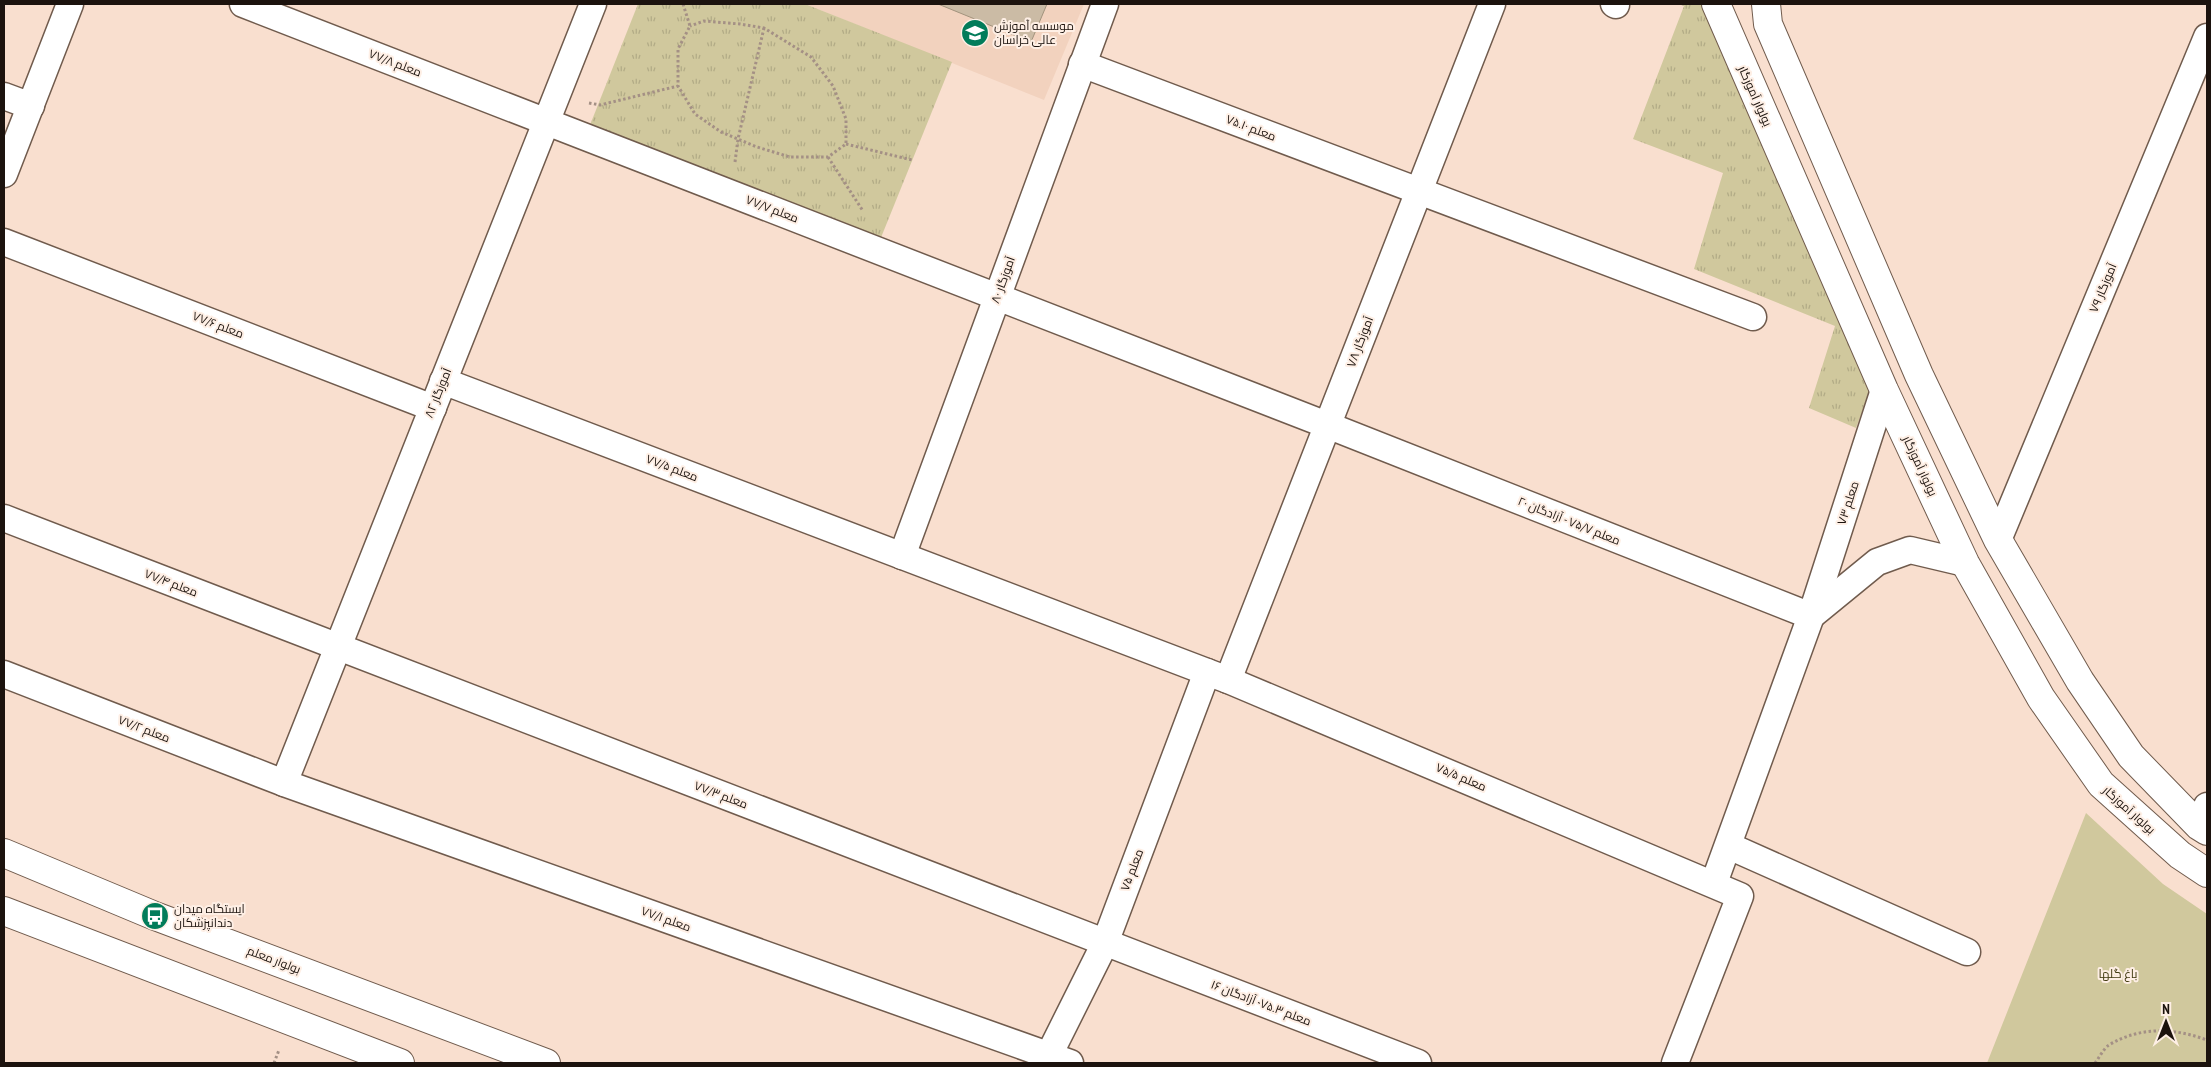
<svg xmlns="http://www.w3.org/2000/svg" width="2211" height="1067" viewBox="0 0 2211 1067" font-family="'PT Sans Narrow',Cairo,sans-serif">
<defs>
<pattern id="grass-tufts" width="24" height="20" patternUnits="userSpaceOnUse" patternTransform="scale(1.25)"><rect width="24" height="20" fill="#d0c89d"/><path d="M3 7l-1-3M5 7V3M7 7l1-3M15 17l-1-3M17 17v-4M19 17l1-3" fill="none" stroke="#b2ab86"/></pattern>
</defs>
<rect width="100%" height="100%" fill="#f9dfcf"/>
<!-- built -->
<path fill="#f2d2be" d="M 805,4 L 1084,4 L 1044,100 Z"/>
<!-- grass -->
<g fill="url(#grass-tufts)">
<path d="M 638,4 L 805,4 L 952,62 L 880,240 L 590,125 Z"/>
<path d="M 1678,4 L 1709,4 L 1872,385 L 1856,428 L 1809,408 L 1835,326 L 1694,269 L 1723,173 L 1633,139 L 1684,6 Z"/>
</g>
<!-- garden -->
<path fill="#d0c89d" d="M 2086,813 L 2163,884 L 2207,914 L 2207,1063 L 1987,1063 Z"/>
<!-- building -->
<path fill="#cbbba5" stroke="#a2937d" d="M 938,4 L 1047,4 L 1031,42 Z"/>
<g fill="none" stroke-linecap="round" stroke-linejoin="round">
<!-- minor casing -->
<g stroke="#705b4d" stroke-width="29">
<g id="minor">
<path d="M 243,4 L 1327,425 L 1811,616"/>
<path d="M 1614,4 L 1616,5"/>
<path d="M 1082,64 L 1753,317"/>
<path d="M 4,96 L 31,106"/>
<path d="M 4,174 L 70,4"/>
<path d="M 4,242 L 433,408"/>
<path d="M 443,381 L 1228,680 L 1740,896 L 1675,1063"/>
<path d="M 4,518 L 1418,1063"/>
<path d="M 1998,540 L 2207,37"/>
<path d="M 902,556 L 1105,4"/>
<path d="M 1811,616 L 1877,562 L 1910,550 L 1965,563"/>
<path d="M 4,674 L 284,783 L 1070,1063"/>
<path d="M 1228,680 L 1492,4"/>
<path d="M 284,783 L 593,4"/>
<path d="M 2199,826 L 2207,806"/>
<path d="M 1729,846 L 1967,952"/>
<path d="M 1714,883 L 1811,616 L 1884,390"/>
<path d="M 1045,1063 L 1105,943 L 1207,672"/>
</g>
</g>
<!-- secondary casing -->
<g stroke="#705b4d" stroke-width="30">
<g id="secondary">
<path d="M 1716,4 L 1884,390 L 1965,563 L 2041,698 L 2101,784 L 2180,855 L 2207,873"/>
<path d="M 1766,4 L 1768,24 L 1919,375 L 1998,540 L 2080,681 L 2131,756 L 2199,826 L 2207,831"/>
</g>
</g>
<!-- primary casing -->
<g stroke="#705b4d" stroke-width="30">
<g id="primary">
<path d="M 4,853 L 155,916 L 546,1063"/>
<path d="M 4,911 L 400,1063"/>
</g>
</g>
<!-- path -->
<g stroke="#a49085" stroke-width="3" stroke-dasharray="2.5 2.5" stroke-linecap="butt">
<path d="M 683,4 L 690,26 L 678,49 L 678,86 L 695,114 L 721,132 L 757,147 L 790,157 L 828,157 L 846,144 L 846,119 L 833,86 L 811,57 L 764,28 L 740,24 L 704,21 L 690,26"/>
<path d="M 589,103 L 600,105 L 678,86"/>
<path d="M 846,144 L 912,160"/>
<path d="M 828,157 L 863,211"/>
<path d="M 735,162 L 738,139 L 764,28"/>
<path d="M 274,1063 L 279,1050"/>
<path d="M 2095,1063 C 2099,1058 2104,1048 2109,1045 C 2141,1026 2174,1028 2207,1040"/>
</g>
<!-- minor -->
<use href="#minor" stroke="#fff" stroke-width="26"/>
<!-- secondary -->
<use href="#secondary" stroke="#fff" stroke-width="28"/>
<!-- primary -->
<use href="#primary" stroke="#fff" stroke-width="28"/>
</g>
<!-- icons -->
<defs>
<g id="university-disc" transform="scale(1.4375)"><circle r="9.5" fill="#027c5a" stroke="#feefe5"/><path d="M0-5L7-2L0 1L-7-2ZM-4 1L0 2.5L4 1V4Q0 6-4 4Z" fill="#fff"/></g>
<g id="bus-disc" transform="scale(1.4375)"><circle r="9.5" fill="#027c5a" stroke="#feefe5"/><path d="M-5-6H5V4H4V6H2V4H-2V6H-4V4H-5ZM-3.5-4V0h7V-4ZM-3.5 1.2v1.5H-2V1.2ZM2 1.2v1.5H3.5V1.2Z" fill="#fff"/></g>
</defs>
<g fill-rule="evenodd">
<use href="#university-disc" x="975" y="33"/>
<use href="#bus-disc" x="155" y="916"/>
</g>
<g text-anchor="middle" stroke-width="4" stroke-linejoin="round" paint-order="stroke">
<!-- poi labels -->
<g font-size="12" fill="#1c130e" stroke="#feefe5" text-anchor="start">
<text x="994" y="30">موسسه آموزش<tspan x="994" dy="14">عالی خراسان</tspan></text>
<text x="174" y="913">ایستگاه میدان<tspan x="174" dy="14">دندانپزشکان</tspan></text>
</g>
<!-- street labels -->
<g font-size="12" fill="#1c130e" stroke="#feefe5">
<text transform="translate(395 63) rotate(21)" y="4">معلم ۷۷/۸</text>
<text transform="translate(1755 96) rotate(66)" y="4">بولوار آموزگار</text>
<text transform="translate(1251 128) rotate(21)" y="4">معلم ۷۵.۱۰</text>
<text transform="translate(772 209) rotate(21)" y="4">معلم ۷۷/۷</text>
<text transform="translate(1003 280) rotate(-70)" y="4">آموزگار ۸۰</text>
<text transform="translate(2103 288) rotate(-67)" y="4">۷۹ آموزگار</text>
<text transform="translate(218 325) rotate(21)" y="4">معلم ۷۷/۶</text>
<text transform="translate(1360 342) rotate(-69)" y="4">آموزگار ۷۸</text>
<text transform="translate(438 393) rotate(-68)" y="4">آموزگار ۸۲</text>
<text transform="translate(1920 466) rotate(65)" y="4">بولوار آموزگار</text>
<text transform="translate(672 468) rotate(21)" y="4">معلم ۷۷/۵</text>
<text transform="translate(1848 503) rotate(-72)" y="4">معلم ۷۳</text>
<text transform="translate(1569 521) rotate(22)" y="4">معلم ۷۵/۷ - آزادگان ۲۰</text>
<text transform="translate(171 583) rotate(21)" y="4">معلم ۷۷/۴</text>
<text transform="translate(144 729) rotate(21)" y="4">معلم ۷۷/۲</text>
<text transform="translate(1461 777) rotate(23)" y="4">معلم ۷۵/۵</text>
<text transform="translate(721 795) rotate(21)" y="4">معلم ۷۷/۳</text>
<text transform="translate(2129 810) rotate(42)" y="4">بولوار آموزگار</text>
<text transform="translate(1132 870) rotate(-69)" y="4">معلم ۷۵</text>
<text transform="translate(666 919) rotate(20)" y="4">معلم ۷۷/۱</text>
<text transform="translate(274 960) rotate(21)" y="4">بولوار معلم</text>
<text transform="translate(1261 1003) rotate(21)" y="4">معلم ۷۵.۳- آزادگان ۱۶</text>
</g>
<!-- park labels -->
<g font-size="12" fill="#40390f" stroke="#feefe5">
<text x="2118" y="978">باغ گلها</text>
</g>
</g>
<!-- border -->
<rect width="2211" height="1067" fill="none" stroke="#1c130e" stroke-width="10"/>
<!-- north arrow -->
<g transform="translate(2166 1022)" stroke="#feefe5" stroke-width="4" paint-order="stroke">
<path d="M0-4L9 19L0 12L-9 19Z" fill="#1c130e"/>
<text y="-8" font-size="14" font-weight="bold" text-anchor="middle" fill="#1c130e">N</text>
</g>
</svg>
